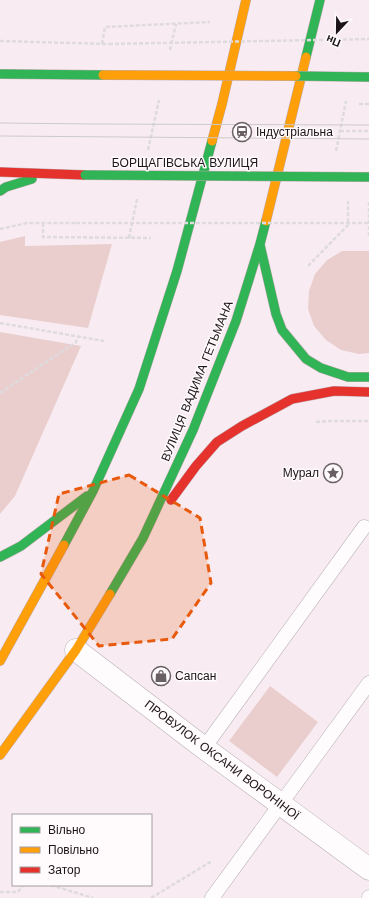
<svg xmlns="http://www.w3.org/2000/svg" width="369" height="898" viewBox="0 0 369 898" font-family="'Work Sans',sans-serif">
<rect width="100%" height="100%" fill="#f8ecf2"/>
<!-- green -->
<g fill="#eacece">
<path d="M 25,236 L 25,246 L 112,244 L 88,328 L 0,315 L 0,242 Z"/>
<path d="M 342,251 L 369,251 L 369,353 L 359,354 L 341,350 L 326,340 L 314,326 L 308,309 L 309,291 L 315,274 L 327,260 Z"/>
<path d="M 0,332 L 81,346 L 15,496 L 0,514 Z"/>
<path d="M 270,686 L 318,722 L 277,777 L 229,741 Z"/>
</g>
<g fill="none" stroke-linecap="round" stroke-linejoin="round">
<!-- lane casing -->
<g stroke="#bab1b6" stroke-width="15">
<g id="lane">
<path d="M 204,748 L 364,527"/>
<path d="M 212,898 L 369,683"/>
<path d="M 369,898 L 369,897"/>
</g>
</g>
<!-- street casing -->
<g stroke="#bab1b6" stroke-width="23">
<path id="street" d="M 76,650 L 204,748 L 369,869"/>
</g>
<!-- fast casing -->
<g stroke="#bca9af" stroke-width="10">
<g id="fast">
<path d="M 306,57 L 320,0"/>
<path d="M 0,74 L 103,75"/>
<path d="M 0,191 L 6,187 L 32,179"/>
<path d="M 260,245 L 276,314 L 282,330 L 306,359 L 321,368 L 348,377 L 369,377"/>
<path d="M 64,545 L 93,491 L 139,389 L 177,271 L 212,141"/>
<path d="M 0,557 L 21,546 L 87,496"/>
<path d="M 110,594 L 143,538 L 193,430 L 236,321 L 260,244 L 266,221"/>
</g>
</g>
<!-- slow casing -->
<g stroke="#bca9af" stroke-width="10">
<g id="slow">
<path d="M 212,141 L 222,104 L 246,0"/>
<path d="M 266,221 L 306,57"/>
<path d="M 0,661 L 64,545"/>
<path d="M 0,755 L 76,650 L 110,594"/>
</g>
</g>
<!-- jam casing -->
<g stroke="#bca9af" stroke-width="10">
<g id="jam">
<path d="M 0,172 L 85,175"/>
<path d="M 171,500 L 196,466 L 217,442 L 242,426 L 292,399 L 334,391 L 369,392"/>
</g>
</g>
<!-- path -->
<g stroke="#dedadd" stroke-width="2.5" stroke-dasharray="4 2" stroke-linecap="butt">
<path d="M 0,41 L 109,44"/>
<path d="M 102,44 L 105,27 L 210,22"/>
<path d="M 170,50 L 176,24"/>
<path d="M 359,104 L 369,104"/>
<path d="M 340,131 L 369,131"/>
<path d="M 148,150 L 159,100"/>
<path d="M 336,151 L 346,101"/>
<path d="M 369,202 L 369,237"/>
<path d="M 43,223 L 43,237 L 151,238"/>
<path d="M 0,229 L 27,223 L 76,223"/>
<path d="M 129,238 L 137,199"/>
<path d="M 308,266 L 348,225 L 348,201"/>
<path d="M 0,323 L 104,341"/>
<path d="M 0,393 L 76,342 L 78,337"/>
<path d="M 316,422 L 331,421 L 369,421"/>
<path d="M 51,885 L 93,898"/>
<path d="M 0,892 L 18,892 L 23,885"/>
<path d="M 151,898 L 212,861"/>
</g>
<!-- lane -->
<use href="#lane" stroke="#fefcfd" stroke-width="14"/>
<!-- street -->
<use href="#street" stroke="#fefcfd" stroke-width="22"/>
<!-- fast -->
<use href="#fast" stroke="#30b455" stroke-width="9"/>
<!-- slow -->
<use href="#slow" stroke="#ff9f0a" stroke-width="9"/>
<!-- jam -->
<use href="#jam" stroke="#e5322d" stroke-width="9"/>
<!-- tram -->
<g stroke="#cdcacb" stroke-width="1">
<path d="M 0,123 L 94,124 L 369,125"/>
<path d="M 0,136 L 369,139"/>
</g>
<!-- fast-bridge casing -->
<g stroke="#bca9af" stroke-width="10" stroke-linecap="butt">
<g id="fast-bridge">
<path d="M 296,76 L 369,77"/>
<path d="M 85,175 L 369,177"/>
</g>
</g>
<!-- slow-bridge casing -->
<g stroke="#bca9af" stroke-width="10" stroke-linecap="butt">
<path id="slow-bridge" d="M 103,75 L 296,76"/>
</g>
<!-- path-bridge -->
<g stroke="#dedadd" stroke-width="2.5" stroke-dasharray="4 2" stroke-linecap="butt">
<path d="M 109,44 L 369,39"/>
<path d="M 76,223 L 369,223"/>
</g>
<!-- fast-bridge -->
<use href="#fast-bridge" stroke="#30b455" stroke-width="9"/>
<!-- slow-bridge -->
<use href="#slow-bridge" stroke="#ff9f0a" stroke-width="9"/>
</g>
<!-- marked area -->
<path fill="#e8590c" fill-opacity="0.2" stroke="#e8590c" stroke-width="3" stroke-dasharray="8 5" stroke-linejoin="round" d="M 129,475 L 200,518 L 211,583 L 172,639 L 99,646 L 41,574 L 59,494 Z"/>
<!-- icons -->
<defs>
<g id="station-ring" transform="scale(1)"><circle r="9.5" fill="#fffafc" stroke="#696064" stroke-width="1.5"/><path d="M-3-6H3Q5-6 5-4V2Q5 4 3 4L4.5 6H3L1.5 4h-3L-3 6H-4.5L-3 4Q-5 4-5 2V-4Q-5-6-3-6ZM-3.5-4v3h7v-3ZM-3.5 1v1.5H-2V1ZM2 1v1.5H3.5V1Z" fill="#696064"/></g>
<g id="sight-ring" transform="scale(1)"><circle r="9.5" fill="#fffafc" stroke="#696064" stroke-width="1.5"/><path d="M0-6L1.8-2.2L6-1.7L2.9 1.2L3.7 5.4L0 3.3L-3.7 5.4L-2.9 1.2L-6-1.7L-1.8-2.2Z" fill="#696064"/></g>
<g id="shop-ring" transform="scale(1)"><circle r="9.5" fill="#fffafc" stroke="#696064" stroke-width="1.5"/><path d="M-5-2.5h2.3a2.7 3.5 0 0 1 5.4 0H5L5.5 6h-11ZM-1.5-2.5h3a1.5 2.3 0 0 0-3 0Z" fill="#696064"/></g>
</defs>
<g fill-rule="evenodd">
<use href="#station-ring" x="242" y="132"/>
<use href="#sight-ring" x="333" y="473"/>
<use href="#shop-ring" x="161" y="676"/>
</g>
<g text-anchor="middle" stroke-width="3" stroke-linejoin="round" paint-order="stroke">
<!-- poi labels -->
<g font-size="12" fill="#1c1418" stroke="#fffafc" text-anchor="start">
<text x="256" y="136">Індустріальна</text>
<text x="319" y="477" text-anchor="end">Мурал</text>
<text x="175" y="680">Сапсан</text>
</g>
<!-- street labels -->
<g font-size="12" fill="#1c1418" stroke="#fffafc">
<text x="185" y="167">БОРЩАГІВСЬКА ВУЛИЦЯ</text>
<text transform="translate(197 381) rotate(-68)" y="4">ВУЛИЦЯ ВАДИМА ГЕТЬМАНА</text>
<text transform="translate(222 760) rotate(37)" y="4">ПРОВУЛОК ОКСАНИ ВОРОНІНОЇ</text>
</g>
</g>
<!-- legend -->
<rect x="12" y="814" width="140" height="72" fill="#fffafc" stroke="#a49ea1"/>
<rect x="20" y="827" width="20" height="6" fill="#30b455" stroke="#a49ea1"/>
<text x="48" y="834" font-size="12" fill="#1c1418">Вільно</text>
<rect x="20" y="847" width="20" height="6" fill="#ff9f0a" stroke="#a49ea1"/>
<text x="48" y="854" font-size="12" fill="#1c1418">Повільно</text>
<rect x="20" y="867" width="20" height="6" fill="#e5322d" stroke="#a49ea1"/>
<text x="48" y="874" font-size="12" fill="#1c1418">Затор</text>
<!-- north arrow -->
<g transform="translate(337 32) rotate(202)" stroke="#fffafc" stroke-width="3" paint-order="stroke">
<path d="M0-3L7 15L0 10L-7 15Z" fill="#1c1418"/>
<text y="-6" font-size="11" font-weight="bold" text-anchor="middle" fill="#1c1418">Пн</text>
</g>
</svg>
